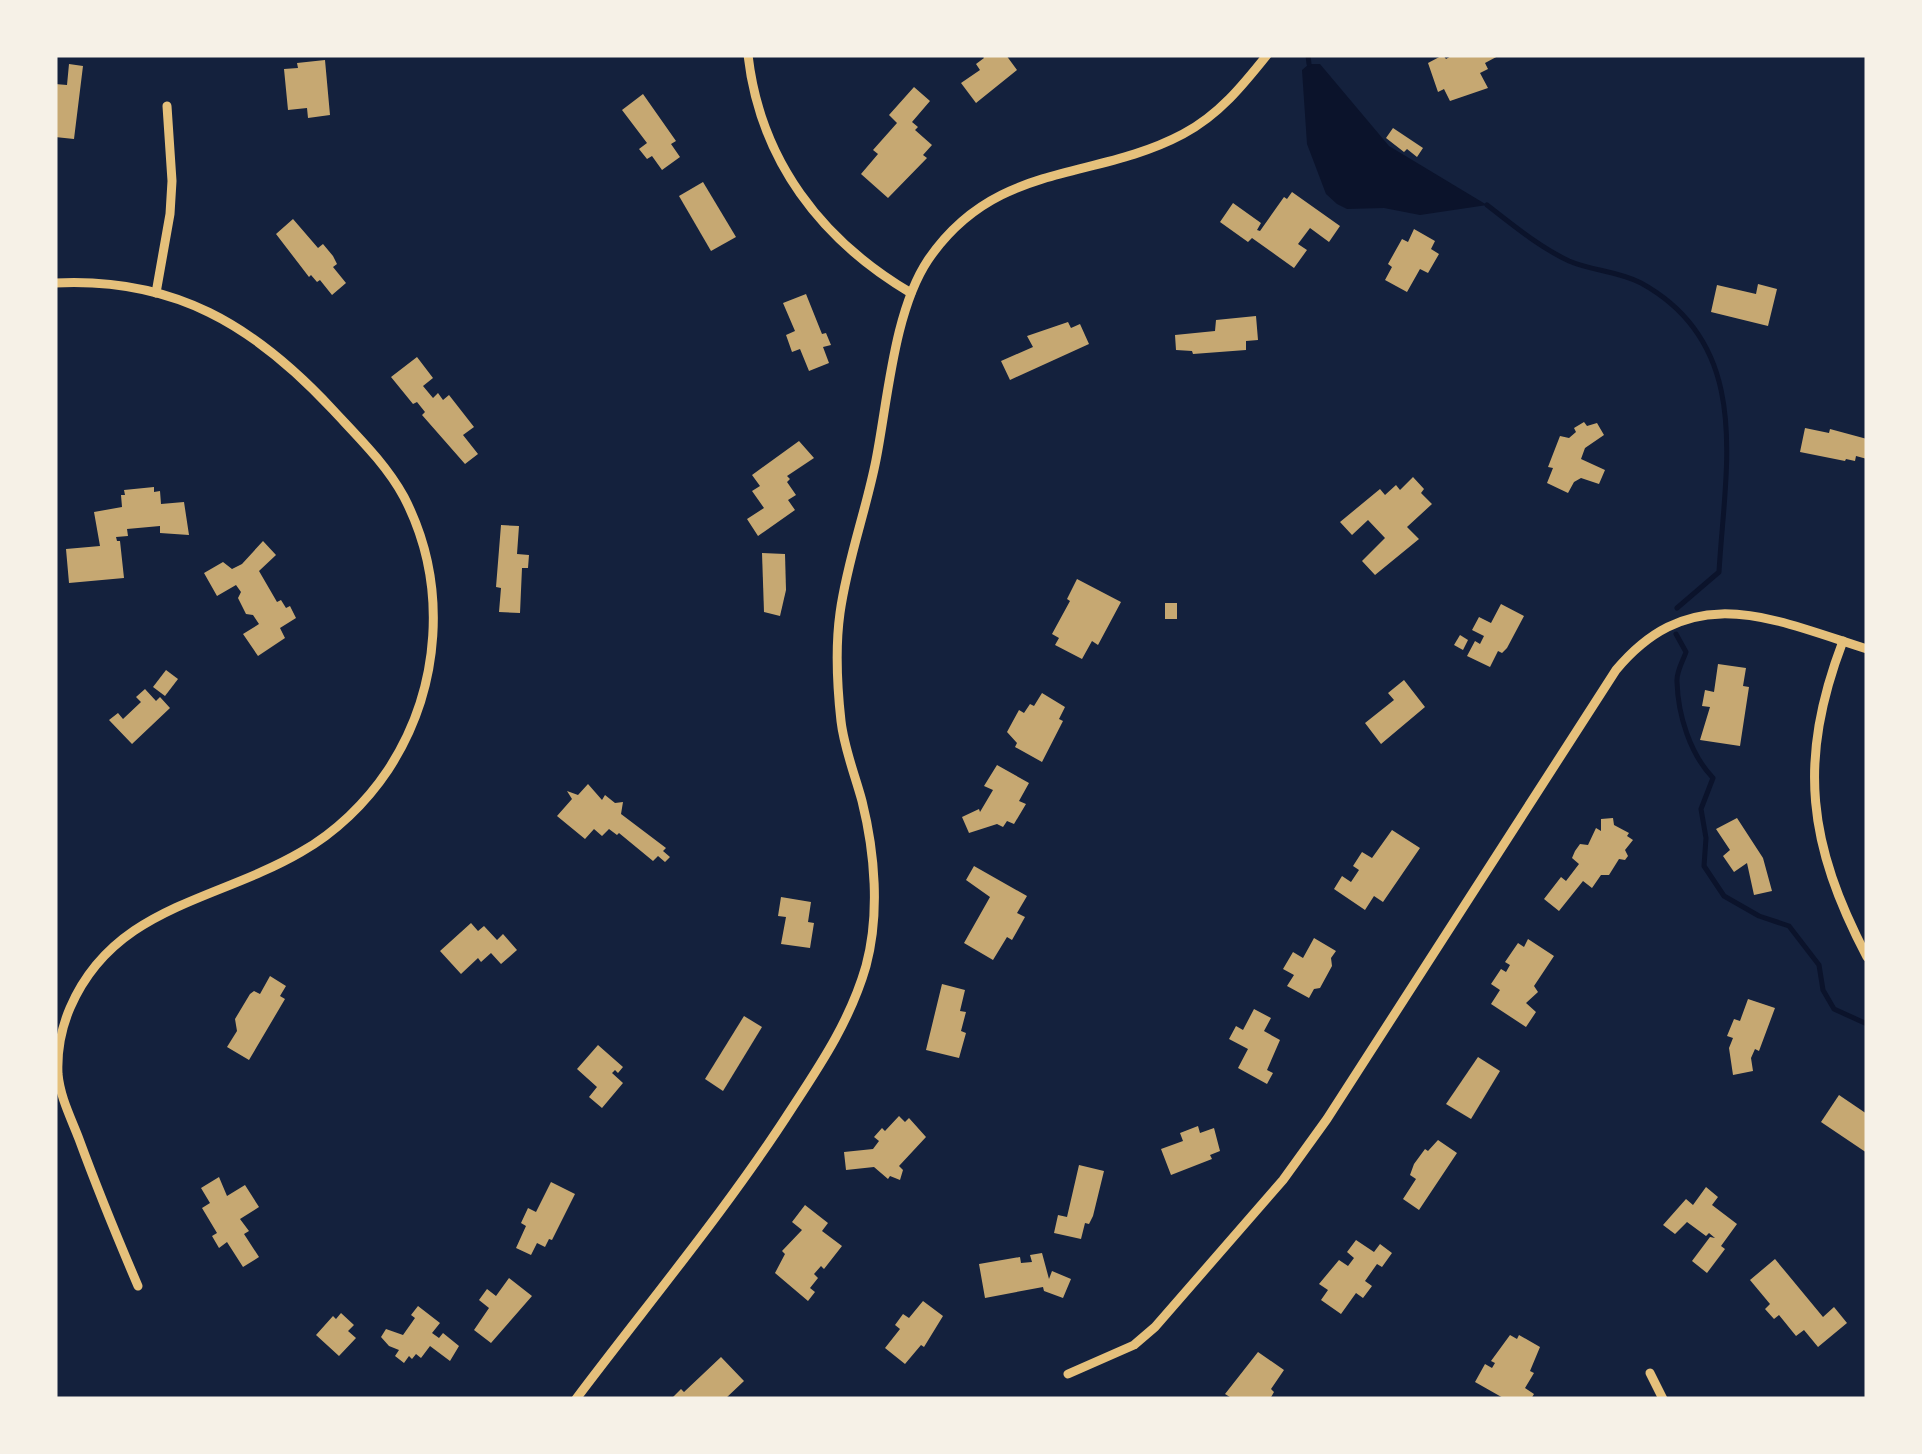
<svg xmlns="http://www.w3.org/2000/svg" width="1922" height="1454" viewBox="0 0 1922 1454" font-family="'Varela Round',sans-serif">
<rect width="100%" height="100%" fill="#14213d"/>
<!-- water -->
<path fill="#0b132b" d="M 1309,64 L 1320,64 L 1389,146 L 1487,205 L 1420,215 L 1384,208 L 1347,209 L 1337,204 L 1326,194 L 1307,144 L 1302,70 Z"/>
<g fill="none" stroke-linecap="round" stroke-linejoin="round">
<!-- stream -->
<g stroke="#0b132b" stroke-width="5">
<path d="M 1308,55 L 1309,64"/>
<path d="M 1487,205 C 1513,225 1539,247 1569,261 C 1592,271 1618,271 1641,283 C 1754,345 1725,467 1719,572 L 1677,608"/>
<path d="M 1676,634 L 1686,652 C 1683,661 1676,672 1677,682 C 1678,715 1690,754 1713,778 L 1701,809 L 1706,838 L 1704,866 L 1724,896 L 1759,916 L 1789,926 L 1819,965 L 1823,990 L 1834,1009 L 1867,1024"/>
</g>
</g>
<!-- building -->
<g fill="#c6a872">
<path d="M 982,55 L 1006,55 L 1017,70 L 976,103 L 961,83 L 980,70 L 976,64 L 984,58 Z"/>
<path d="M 1443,55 L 1446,59 L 1453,55 L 1500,55 L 1485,63 L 1488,69 L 1480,73 L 1488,88 L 1450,101 L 1444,89 L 1438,92 L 1428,63 Z"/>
<path d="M 325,60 L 330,115 L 308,118 L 307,108 L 288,110 L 284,69 L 298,68 L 297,63 Z"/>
<path d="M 69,64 L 83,66 L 74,139 L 55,137 L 55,84 L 67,85 Z"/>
<path d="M 914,87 L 930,101 L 912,122 L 918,127 L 915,130 L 932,145 L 923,155 L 927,158 L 888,198 L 861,174 L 878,154 L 873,150 L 897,123 L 889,115 Z"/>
<path d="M 643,94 L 676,141 L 671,144 L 680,157 L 662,170 L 652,156 L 647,159 L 639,149 L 647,143 L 622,110 Z"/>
<path d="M 1393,128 L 1423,148 L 1417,157 L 1407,149 L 1404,152 L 1386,138 Z"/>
<path d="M 703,182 L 736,237 L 711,251 L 679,196 Z"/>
<path d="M 1292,192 L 1340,226 L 1329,242 L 1310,228 L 1298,244 L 1307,250 L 1294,268 L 1252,238 L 1248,242 L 1220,222 L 1233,203 L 1261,223 L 1257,230 L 1260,231 L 1284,197 L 1287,199 Z"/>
<path d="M 293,219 L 318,248 L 323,244 L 333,256 L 337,264 L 333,267 L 346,283 L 332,295 L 320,280 L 317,282 L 311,275 L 309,277 L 276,234 Z"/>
<path d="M 1414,229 L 1435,241 L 1431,249 L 1439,254 L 1428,273 L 1420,269 L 1407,292 L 1385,280 L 1392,267 L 1388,264 L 1402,239 L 1408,242 Z"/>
<path d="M 1758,284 L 1777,289 L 1768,326 L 1711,312 L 1717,285 L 1756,294 Z"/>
<path d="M 806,294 L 822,334 L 826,333 L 831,345 L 823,347 L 829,363 L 809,371 L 800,349 L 792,352 L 786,335 L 795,331 L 783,303 Z"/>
<path d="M 1256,316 L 1258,340 L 1246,341 L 1246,350 L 1193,354 L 1192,351 L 1176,350 L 1175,335 L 1215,331 L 1216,320 Z"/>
<path d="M 1068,322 L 1071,328 L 1080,324 L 1089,344 L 1010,380 L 1001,361 L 1033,347 L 1027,336 Z"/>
<path d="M 417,357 L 433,378 L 423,386 L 433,398 L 438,393 L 443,400 L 449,395 L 474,427 L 463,435 L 478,454 L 465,464 L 422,415 L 425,412 L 417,402 L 413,404 L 391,377 Z"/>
<path d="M 1584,422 L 1587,426 L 1597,423 L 1604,435 L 1585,448 L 1581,459 L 1605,470 L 1599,484 L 1581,478 L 1574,482 L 1568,493 L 1547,483 L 1553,468 L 1548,467 L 1560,436 L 1569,438 L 1576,432 L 1574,428 Z"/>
<path d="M 1805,428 L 1829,433 L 1830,429 L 1867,439 L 1867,459 L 1856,456 L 1855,461 L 1846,459 L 1845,461 L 1800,452 Z"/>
<path d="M 799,441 L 814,458 L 787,476 L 790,479 L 787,482 L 796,495 L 788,500 L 795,510 L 758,536 L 747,519 L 764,508 L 752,491 L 760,486 L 752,475 Z"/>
<path d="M 1413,477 L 1424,489 L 1421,493 L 1432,504 L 1407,527 L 1419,539 L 1375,575 L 1362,561 L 1385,538 L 1368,520 L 1352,535 L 1340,522 L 1380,489 L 1385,495 L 1396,485 L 1400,490 Z"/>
<path d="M 154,487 L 154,492 L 160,491 L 161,504 L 184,502 L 189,535 L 160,533 L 160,526 L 127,529 L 128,536 L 116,537 L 117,541 L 120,541 L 124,578 L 69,583 L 66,549 L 100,546 L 94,512 L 122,507 L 121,495 L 125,495 L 124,490 Z"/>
<path d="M 501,525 L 519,526 L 517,554 L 529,555 L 528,568 L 522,568 L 520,613 L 499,612 L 501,588 L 496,587 Z"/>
<path d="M 263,541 L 276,555 L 259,571 L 277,602 L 281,600 L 286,608 L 290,606 L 296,618 L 280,628 L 285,638 L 258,656 L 243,634 L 259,624 L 253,615 L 246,614 L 238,598 L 241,592 L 236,585 L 217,596 L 204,573 L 223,562 L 232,569 L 242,564 Z"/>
<path d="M 762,553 L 785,554 L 786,590 L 780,616 L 764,612 Z"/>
<path d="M 1077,579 L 1121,602 L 1098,645 L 1092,641 L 1082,659 L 1055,645 L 1059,638 L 1052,634 L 1070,601 L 1067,599 Z"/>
<rect x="1165" y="603" width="12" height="16"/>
<path d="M 1501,604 L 1524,616 L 1507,648 L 1502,653 L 1498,651 L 1490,667 L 1467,656 L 1475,641 L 1480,644 L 1484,636 L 1472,630 L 1479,617 L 1491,623 Z"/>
<path d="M 1460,635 L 1468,640 L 1463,650 L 1454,645 Z"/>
<path d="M 1718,664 L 1746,668 L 1743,686 L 1749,687 L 1740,746 L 1700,740 L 1710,707 L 1702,706 L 1705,690 L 1714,692 Z"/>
<path d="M 166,670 L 178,679 L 165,696 L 153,687 Z"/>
<path d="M 1404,680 L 1425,707 L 1381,744 L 1365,723 L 1394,700 L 1388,693 Z"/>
<path d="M 145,689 L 156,701 L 160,697 L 170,708 L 132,744 L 109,720 L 118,713 L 123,719 L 141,702 L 136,697 Z"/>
<path d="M 1042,693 L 1065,707 L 1059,719 L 1063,721 L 1042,762 L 1015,747 L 1017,743 L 1007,732 L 1019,710 L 1024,713 L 1030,704 L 1034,706 Z"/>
<path d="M 997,765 L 1029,783 L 1019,801 L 1026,804 L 1014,824 L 1007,821 L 1003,827 L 997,824 L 969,833 L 962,817 L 979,809 L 980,812 L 993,790 L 984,786 Z"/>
<path d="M 588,784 L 602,800 L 605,795 L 615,803 L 623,802 L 621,814 L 666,848 L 663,851 L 670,857 L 665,862 L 658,856 L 653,861 L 619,833 L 617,835 L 609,829 L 602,836 L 594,829 L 585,839 L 557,816 L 572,799 L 567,791 L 578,795 Z"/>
<path d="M 1613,818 L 1614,825 L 1629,833 L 1627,836 L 1633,840 L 1625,850 L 1628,856 L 1625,860 L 1619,859 L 1609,875 L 1601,875 L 1592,888 L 1583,881 L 1559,911 L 1544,899 L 1561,877 L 1566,881 L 1579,864 L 1572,858 L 1575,851 L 1580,844 L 1588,845 L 1596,828 L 1601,831 L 1601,819 Z"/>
<path d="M 1737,818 L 1763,858 L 1772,891 L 1754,895 L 1747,863 L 1734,872 L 1723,856 L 1730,850 L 1716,829 Z"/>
<path d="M 1392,830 L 1420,848 L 1383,902 L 1374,896 L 1365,910 L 1334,889 L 1342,876 L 1351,882 L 1359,870 L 1353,866 L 1362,852 L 1372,858 Z"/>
<path d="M 974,866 L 1027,896 L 1017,913 L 1025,917 L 1012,940 L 1007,937 L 993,960 L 964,943 L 990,897 L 966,880 Z"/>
<path d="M 781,897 L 811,902 L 808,922 L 814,923 L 810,948 L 781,944 L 786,917 L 778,916 Z"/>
<path d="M 471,923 L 478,931 L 484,926 L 497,940 L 503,934 L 517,950 L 501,964 L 491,953 L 481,962 L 478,958 L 461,974 L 440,951 Z"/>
<path d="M 1314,938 L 1336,951 L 1331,958 L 1332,966 L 1320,988 L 1314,989 L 1309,998 L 1287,986 L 1294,975 L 1283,969 L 1293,952 L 1303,958 Z"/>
<path d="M 1528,939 L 1554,956 L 1534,986 L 1538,992 L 1526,1003 L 1536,1012 L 1526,1027 L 1491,1004 L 1500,990 L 1491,984 L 1501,969 L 1506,972 L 1510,965 L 1505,962 L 1518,943 L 1524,947 Z"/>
<path d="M 270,976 L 286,986 L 280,996 L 285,999 L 249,1060 L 227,1047 L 237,1031 L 235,1019 L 250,994 L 254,991 L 260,994 Z"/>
<path d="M 942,984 L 965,990 L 960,1011 L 966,1012 L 961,1031 L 966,1033 L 959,1058 L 926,1050 Z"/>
<path d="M 1748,999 L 1775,1008 L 1759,1051 L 1755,1049 L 1751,1058 L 1753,1071 L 1733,1075 L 1729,1048 L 1733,1038 L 1727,1036 L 1734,1019 L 1740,1021 Z"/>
<path d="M 1254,1009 L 1271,1018 L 1264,1031 L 1280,1040 L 1267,1070 L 1273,1073 L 1267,1084 L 1238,1068 L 1248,1049 L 1229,1039 L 1236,1026 L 1243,1030 Z"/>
<path d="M 744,1016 L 762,1027 L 723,1091 L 705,1079 Z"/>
<path d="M 598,1045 L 623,1067 L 618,1073 L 615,1070 L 612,1073 L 623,1083 L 602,1108 L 589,1097 L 597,1087 L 577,1069 Z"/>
<path d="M 1478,1057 L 1500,1071 L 1471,1119 L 1446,1104 Z"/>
<path d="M 1839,1095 L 1867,1114 L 1867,1153 L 1821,1122 Z"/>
<path d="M 899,1116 L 905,1122 L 909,1118 L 926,1137 L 899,1166 L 903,1170 L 900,1180 L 890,1176 L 888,1179 L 874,1167 L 846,1170 L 844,1152 L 873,1149 L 879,1141 L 874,1137 L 882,1128 L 885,1131 Z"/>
<path d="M 1198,1126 L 1200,1133 L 1214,1128 L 1220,1151 L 1210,1155 L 1212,1159 L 1171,1175 L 1161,1149 L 1183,1141 L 1180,1133 Z"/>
<path d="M 1438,1140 L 1457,1153 L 1419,1210 L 1403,1199 L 1416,1179 L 1410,1175 L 1414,1164 L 1425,1149 L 1428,1151 Z"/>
<path d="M 1079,1165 L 1104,1171 L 1093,1216 L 1089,1224 L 1085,1223 L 1081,1239 L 1054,1233 L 1058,1215 L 1067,1217 Z"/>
<path d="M 219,1177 L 227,1196 L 245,1185 L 259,1207 L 240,1219 L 249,1231 L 244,1234 L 259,1257 L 243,1267 L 227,1242 L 219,1248 L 212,1236 L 217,1233 L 202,1208 L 210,1203 L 201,1188 Z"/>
<path d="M 551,1182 L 575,1194 L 552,1240 L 549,1239 L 545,1247 L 537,1243 L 531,1255 L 516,1248 L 526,1226 L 521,1223 L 528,1208 L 536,1212 Z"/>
<path d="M 1706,1187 L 1718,1197 L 1712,1205 L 1737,1224 L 1721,1246 L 1725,1249 L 1707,1273 L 1692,1261 L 1710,1237 L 1715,1238 L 1709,1233 L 1706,1236 L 1687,1222 L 1675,1234 L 1663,1225 L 1686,1199 L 1693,1205 Z"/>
<path d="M 805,1205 L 828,1223 L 822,1231 L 842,1246 L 824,1269 L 821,1266 L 814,1274 L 818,1278 L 810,1288 L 815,1292 L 808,1301 L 775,1273 L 785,1254 L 782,1251 L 802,1230 L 792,1222 Z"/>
<path d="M 1356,1240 L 1374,1252 L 1380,1244 L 1392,1253 L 1382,1267 L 1377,1264 L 1365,1281 L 1372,1286 L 1363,1298 L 1356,1293 L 1341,1314 L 1321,1300 L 1328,1290 L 1319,1284 L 1339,1260 L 1348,1266 L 1354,1258 L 1347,1252 Z"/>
<path d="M 1042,1253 L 1049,1279 L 1052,1271 L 1071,1279 L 1063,1298 L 1044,1291 L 1043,1287 L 985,1298 L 979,1264 L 1020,1257 L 1021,1263 L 1032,1262 L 1030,1255 Z"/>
<path d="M 1775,1259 L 1823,1317 L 1834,1307 L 1847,1323 L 1818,1347 L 1804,1330 L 1796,1336 L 1779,1315 L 1774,1319 L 1765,1309 L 1770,1304 L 1750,1280 Z"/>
<path d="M 509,1278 L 532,1296 L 491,1343 L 474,1330 L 489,1308 L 479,1300 L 487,1289 L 496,1296 Z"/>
<path d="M 923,1301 L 943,1316 L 924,1347 L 921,1345 L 905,1364 L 885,1348 L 900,1329 L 895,1325 L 903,1314 L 909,1318 Z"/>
<path d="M 418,1306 L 440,1323 L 432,1333 L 439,1338 L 443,1333 L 459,1346 L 450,1361 L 430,1346 L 421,1358 L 416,1354 L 412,1359 L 409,1356 L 404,1363 L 395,1356 L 399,1350 L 389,1346 L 381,1337 L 386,1329 L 403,1335 L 415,1318 L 411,1315 Z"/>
<path d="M 341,1313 L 354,1325 L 348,1331 L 356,1338 L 339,1356 L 316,1335 L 333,1316 L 336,1319 Z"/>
<path d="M 1510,1335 L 1517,1339 L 1519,1335 L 1540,1347 L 1530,1371 L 1534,1373 L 1525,1388 L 1534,1394 L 1531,1399 L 1505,1399 L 1475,1382 L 1485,1364 L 1492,1368 L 1495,1363 L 1491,1361 Z"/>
<path d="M 1258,1352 L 1284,1370 L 1271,1389 L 1274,1392 L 1270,1399 L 1233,1399 L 1225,1394 Z"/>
<path d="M 721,1357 L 744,1381 L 725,1399 L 671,1399 L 681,1389 L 684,1392 Z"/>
</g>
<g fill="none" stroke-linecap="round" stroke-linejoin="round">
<!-- minor -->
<g stroke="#e5c07b" stroke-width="9">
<path d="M 748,55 C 760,160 821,240 911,293"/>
<path d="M 55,283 C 174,277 254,325 333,410 C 358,437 386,464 404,497 C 449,584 441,689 388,770 C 366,803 335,833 301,852 C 215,902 114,906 70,1008 C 61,1029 57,1052 58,1074 C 60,1097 71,1118 79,1139 C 97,1188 117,1237 138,1286"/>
<path d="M 156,293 L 170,214 L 172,181 L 167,106"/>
<path d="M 1843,641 C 1797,762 1808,844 1867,957"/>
<path d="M 1650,1373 L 1663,1399"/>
<path d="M 1068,1374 L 1134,1345 L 1155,1327 L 1283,1180 L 1327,1119 L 1616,670 C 1692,579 1772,619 1867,649"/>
<path d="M 576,1399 C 649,1302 728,1208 794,1105 C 823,1061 851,1018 866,966 C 880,914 875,853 862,801 C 855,775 844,748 841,721 C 837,685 835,649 840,613 C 847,561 866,511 876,460 C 888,399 894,311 928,260 C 996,160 1093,182 1183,134 C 1219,115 1243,85 1267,55"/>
</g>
</g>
<!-- border -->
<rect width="1922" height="1454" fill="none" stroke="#f6f1e7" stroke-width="115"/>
</svg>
